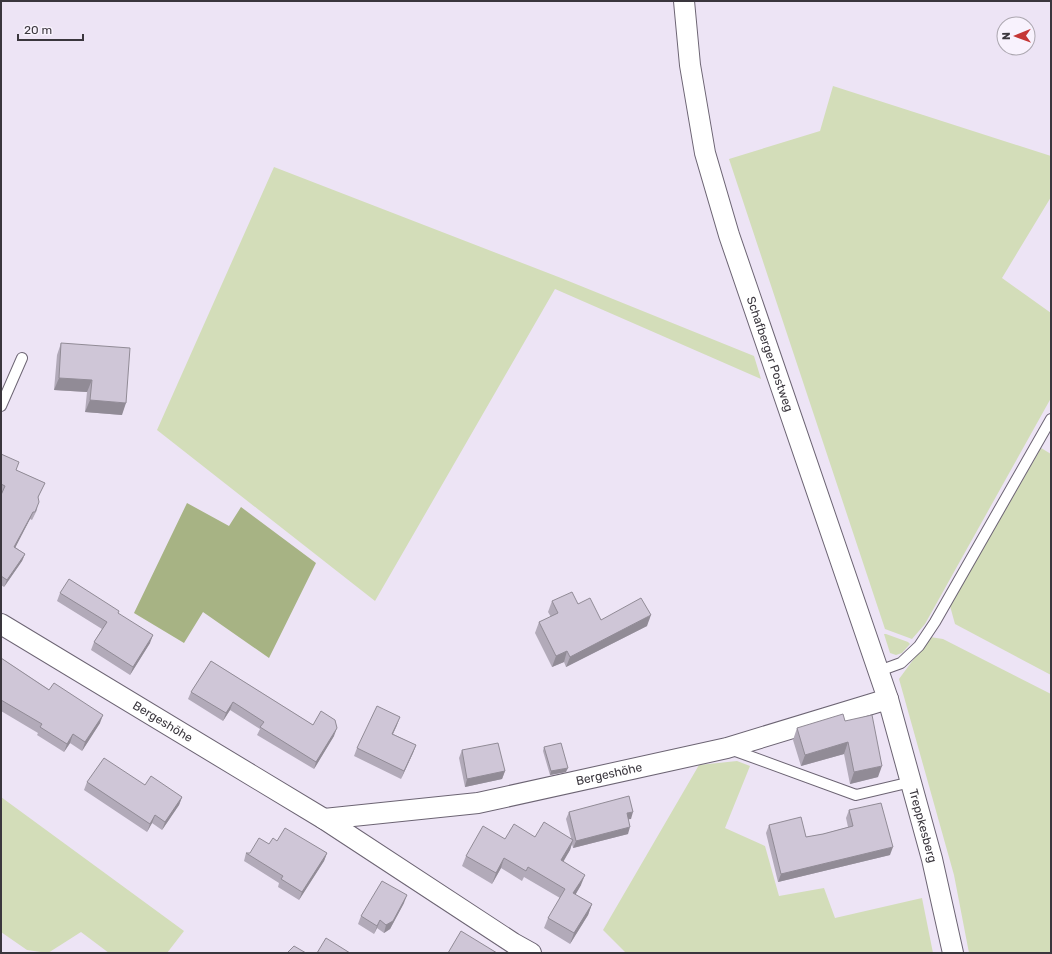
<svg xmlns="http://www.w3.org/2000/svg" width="1052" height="954" viewBox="0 0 1052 954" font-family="Rubik,sans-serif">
<rect width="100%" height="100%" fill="#ede4f5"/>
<!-- green -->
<g fill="#d3ddb9">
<path d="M 833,86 L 1051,156 L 1051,197 L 1002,278 L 1051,313 L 1051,398 L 925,624 L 912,639 L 885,629 L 729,159 L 820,131 Z"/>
<path d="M 274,167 L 561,278 L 754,356 L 761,379 L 555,289 L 375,601 L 157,430 Z"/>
<path d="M 1041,448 L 1051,454 L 1051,675 L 955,624 L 950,606 Z"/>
<path d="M 884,634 L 886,634 L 908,642 L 910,644 L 902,653 L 896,655 L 890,653 Z"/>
<path d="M 930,637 L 943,639 L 1051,694 L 1051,953 L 969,953 L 954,875 L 899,679 Z"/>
<path d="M 737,761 L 750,766 L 725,828 L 765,846 L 779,896 L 824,888 L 835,918 L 922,898 L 933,953 L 626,953 L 603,930 L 699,765 Z"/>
<path d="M 1,797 L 184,931 L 167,953 L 109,953 L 81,932 L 48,953 L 27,950 L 1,932 Z"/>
</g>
<!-- forest -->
<path fill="#a7b384" d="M 187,503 L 229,526 L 241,507 L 316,563 L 269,658 L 203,612 L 184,643 L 134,613 Z"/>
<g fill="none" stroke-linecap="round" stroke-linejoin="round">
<!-- service casing -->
<g stroke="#6c6473" stroke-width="12">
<g id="service">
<path d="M 1,406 L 22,358"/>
<path d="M 879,671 L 901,663 L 919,646 L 935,622 L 1051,419"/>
<path d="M 730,749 L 856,795 L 911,782"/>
</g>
</g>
<!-- minor casing -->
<g stroke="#6c6473" stroke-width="22">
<g id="minor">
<path id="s1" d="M 684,1 L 690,65 L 705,153 L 729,235 L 888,699 L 932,859 L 953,953"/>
<path id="s2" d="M 1,624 L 324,819 L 513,943 L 531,953"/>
<path id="s3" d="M 324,819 L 478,803 L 727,748 L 888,699"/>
</g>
</g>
<!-- service -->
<use href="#service" stroke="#fff" stroke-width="10"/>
<!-- minor -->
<use href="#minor" stroke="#fff" stroke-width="20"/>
</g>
<!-- wall -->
<g fill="#b2aab9">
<path d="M 61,343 L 122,415 L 85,412 L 87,392 L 54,390 L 57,355 Z"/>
<path d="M 1,454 L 16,470 L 45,483 L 38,498 L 37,510 L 32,520 L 30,519 L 15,547 L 25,554 L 22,561 L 4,587 L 1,585 L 1,495 L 2,493 L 1,493 Z"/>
<path d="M 60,593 L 118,613 L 150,643 L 130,675 L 91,650 L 94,642 L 102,629 L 57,601 Z"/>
<path d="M 552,601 L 578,604 L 601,620 L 647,626 L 566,667 L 564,662 L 552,667 L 535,633 L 539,622 L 551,617 L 548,612 Z"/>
<path d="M 1,658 L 100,723 L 82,751 L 70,743 L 64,752 L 37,735 L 38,733 L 1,711 Z"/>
<path d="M 211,661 L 313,725 L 334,736 L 314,769 L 257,735 L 260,729 L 230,710 L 223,721 L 188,699 L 191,692 Z"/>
<path d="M 845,721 L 878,777 L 850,784 L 844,754 L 801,766 L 793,740 L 797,728 Z"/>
<path d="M 397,725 L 393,734 L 416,745 L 413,753 L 401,779 L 354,756 L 357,748 Z"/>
<path d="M 544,747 L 566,772 L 550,775 L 543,751 Z"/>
<path d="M 462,750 L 505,771 L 502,779 L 465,787 L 459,758 Z"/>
<path d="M 87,782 L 145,785 L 182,797 L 179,805 L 162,830 L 152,823 L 147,832 L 84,790 Z"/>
<path d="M 849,810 L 890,855 L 778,882 L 766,833 L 769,825 L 806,837 L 823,834 L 848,827 L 846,818 Z"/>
<path d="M 569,812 L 631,819 L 628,819 L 628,834 L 573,848 L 572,844 L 570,850 L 563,861 L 581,885 L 575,895 L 592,904 L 588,915 L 570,944 L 544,928 L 548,918 L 560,898 L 524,877 L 522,881 L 501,868 L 492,884 L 462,866 L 466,856 L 505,839 L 535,837 L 571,838 L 566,819 Z"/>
<path d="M 277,841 L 327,853 L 324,861 L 299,900 L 278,887 L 279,883 L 244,861 L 246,853 L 250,853 Z"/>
<path d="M 404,903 L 390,929 L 384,933 L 377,928 L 374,934 L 358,924 L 361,916 Z"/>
</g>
<!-- shaded-wall -->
<g fill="#918b96">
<path d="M 59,378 L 92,380 L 87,392 L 54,390 Z"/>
<path d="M 90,400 L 126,403 L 122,415 L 85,412 Z"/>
<path d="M 33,512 L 30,519 L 12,554 L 14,547 Z"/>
<path d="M 25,554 L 22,561 L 4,587 L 7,580 Z"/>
<path d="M 651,615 L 647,626 L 566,667 L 570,657 Z"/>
<path d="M 153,635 L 150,643 L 130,675 L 133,667 Z"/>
<path d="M 567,651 L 564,662 L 552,667 L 556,656 Z"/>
<path d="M 233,702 L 230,710 L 223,721 L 226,713 Z"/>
<path d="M 103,715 L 100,723 L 82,751 L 85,742 Z"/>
<path d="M 400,717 L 397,725 L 389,742 L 392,734 Z"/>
<path d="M 337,728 L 334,736 L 314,769 L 316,762 Z"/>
<path d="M 73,734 L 70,743 L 64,752 L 67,744 Z"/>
<path d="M 848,742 L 844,754 L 801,766 L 805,755 Z"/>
<path d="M 416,745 L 413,753 L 401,779 L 404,771 Z"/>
<path d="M 882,766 L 878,777 L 850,784 L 854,772 Z"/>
<path d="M 568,768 L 566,772 L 550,775 L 551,771 Z"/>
<path d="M 505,771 L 502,779 L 465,787 L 467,779 Z"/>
<path d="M 182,797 L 179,805 L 162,830 L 165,822 Z"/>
<path d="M 633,812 L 631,819 L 624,820 L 627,813 Z"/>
<path d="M 155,815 L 152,823 L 147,832 L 150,824 Z"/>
<path d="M 630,827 L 628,834 L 573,848 L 576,841 Z"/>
<path d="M 573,840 L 570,850 L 558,871 L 561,860 Z"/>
<path d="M 893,847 L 890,855 L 778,882 L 781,874 Z"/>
<path d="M 327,853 L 324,861 L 299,900 L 302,892 Z"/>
<path d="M 504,858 L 501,868 L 492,884 L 496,873 Z"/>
<path d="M 585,875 L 581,885 L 570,904 L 573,893 Z"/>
<path d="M 407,895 L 404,903 L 390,929 L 384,933 L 386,925 Z"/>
<path d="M 592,904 L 588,915 L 570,944 L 574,933 Z"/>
<path d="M 380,920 L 377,928 L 374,934 L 377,926 Z"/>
</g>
<!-- building -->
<g fill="#cfc6d7" stroke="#918b96">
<path d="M 61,343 L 130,348 L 126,403 L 90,400 L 92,380 L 59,378 Z"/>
<path d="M 1,454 L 19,462 L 16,470 L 45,483 L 38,497 L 39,502 L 35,512 L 33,512 L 14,547 L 25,554 L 7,580 L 1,576 L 1,495 L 5,486 L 1,484 Z"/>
<path d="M 69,579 L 119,611 L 118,613 L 153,635 L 133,667 L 94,642 L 107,622 L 60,593 Z"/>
<path d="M 572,592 L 578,604 L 590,598 L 601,620 L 641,598 L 651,615 L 570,657 L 567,651 L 556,656 L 539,622 L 558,613 L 552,601 Z"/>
<path d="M 1,658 L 49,690 L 54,683 L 103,715 L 85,742 L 73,734 L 67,744 L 40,727 L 42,724 L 1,700 Z"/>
<path d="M 211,661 L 313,725 L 321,711 L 335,720 L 337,728 L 316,762 L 260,727 L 264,722 L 233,702 L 226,713 L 191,692 Z"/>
<path d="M 377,706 L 400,717 L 392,734 L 416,745 L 404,771 L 357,748 Z"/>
<path d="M 843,714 L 845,721 L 872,715 L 882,766 L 854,772 L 848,742 L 805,755 L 797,728 Z"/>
<path d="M 498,743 L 505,771 L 467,779 L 462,750 Z"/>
<path d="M 561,743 L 568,768 L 551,771 L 544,747 Z"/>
<path d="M 104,758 L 145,785 L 151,776 L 182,797 L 165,822 L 155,815 L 150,824 L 87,782 Z"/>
<path d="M 629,796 L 633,812 L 627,813 L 630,827 L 576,841 L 569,812 Z"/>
<path d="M 881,803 L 893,847 L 781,874 L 769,825 L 801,817 L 806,837 L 823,834 L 853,826 L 849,810 Z"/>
<path d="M 544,822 L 573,840 L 561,860 L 585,875 L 573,893 L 592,904 L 574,933 L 548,918 L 565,889 L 528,867 L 526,871 L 504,858 L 496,873 L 466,856 L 483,826 L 505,839 L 514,824 L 535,837 Z"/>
<path d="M 285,828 L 327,853 L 302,892 L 281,879 L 283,876 L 246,853 L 250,853 L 259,838 L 269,844 L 273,838 L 277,841 Z"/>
<path d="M 382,881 L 407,895 L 393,921 L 386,925 L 380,920 L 377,926 L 361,916 Z"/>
<path d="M 461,931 L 497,953 L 448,953 Z"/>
<path d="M 326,938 L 350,953 L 317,953 Z"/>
<path d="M 294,946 L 306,953 L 287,953 Z"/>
</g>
<g text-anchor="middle" stroke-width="4" stroke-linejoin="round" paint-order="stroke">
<!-- street labels -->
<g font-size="12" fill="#3a363d" stroke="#f8f2fd">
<text dy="4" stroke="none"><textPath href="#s1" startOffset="365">Schafberger Postweg</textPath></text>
<text dy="4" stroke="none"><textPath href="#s2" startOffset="189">Bergeshöhe</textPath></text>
<text dy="4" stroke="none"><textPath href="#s3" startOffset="289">Bergeshöhe</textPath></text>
<text dy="4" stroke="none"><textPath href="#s1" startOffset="861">Treppkesberg</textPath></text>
</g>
</g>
<!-- border -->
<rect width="1052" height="954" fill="none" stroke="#3a363d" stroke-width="4"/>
<!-- north arrow -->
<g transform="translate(1016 36) rotate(269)"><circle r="19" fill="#f8f2fd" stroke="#aca7b0"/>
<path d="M0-3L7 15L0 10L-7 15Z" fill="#c53635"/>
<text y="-6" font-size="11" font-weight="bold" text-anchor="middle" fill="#3a363d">N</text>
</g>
<!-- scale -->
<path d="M18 34v6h65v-6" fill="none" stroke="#3a363d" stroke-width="2"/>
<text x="24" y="34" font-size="12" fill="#3a363d" stroke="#f8f2fd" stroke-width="3" paint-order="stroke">20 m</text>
</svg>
